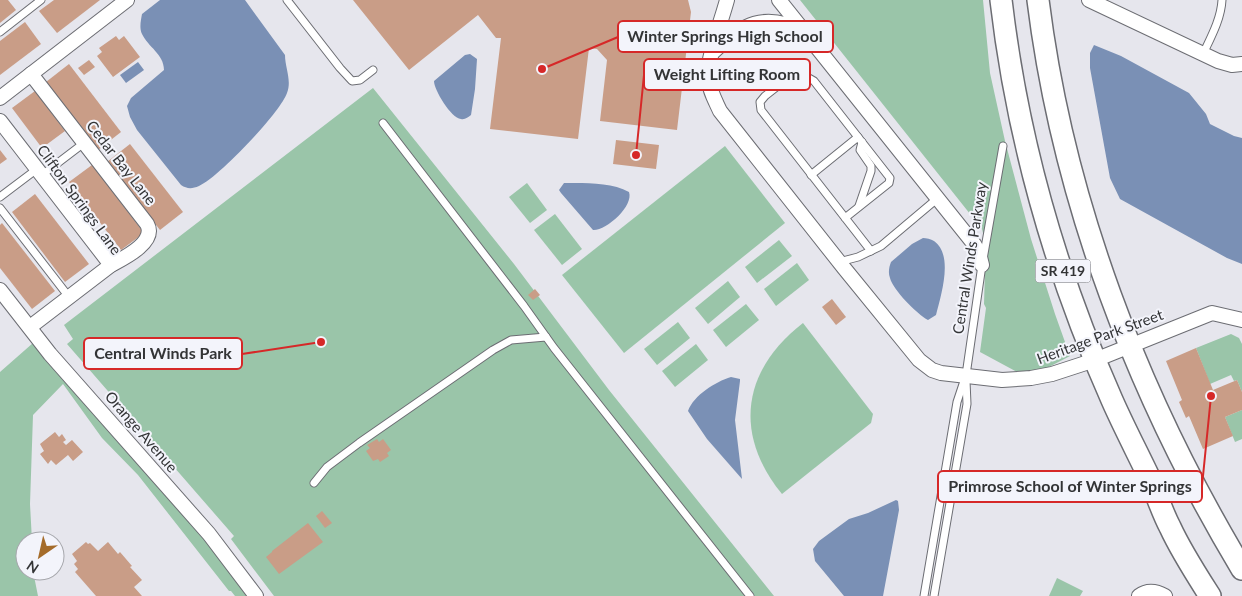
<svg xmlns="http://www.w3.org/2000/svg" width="1242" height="596" viewBox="0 0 1242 596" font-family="Lato,sans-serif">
<rect width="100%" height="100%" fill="#e6e6ed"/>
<!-- green -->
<g fill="#9ac5a9">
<path d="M 800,0 L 983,0 L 990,73 L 1005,141 L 1031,239 L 1055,314 L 1070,356 L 1045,369 L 1019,373 L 980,352 L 986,308 L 984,304 L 985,270 L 989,269 L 986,252 L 986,237 L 983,233 L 982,229 Z"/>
<path d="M 373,88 L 514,264 L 609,390 L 774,596 L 274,596 L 231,539 L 234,536 L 67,344 L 73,339 L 64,325 Z"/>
<path d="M 725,146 L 785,223 L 624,353 L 562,275 Z"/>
<path d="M 527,183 L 547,210 L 530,223 L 509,197 Z"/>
<path d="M 555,214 L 582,249 L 562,265 L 534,230 Z"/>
<path d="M 779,240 L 792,256 L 757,283 L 745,267 Z"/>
<path d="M 797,263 L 809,280 L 776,306 L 764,289 Z"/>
<path d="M 728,281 L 740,297 L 708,324 L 695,308 Z"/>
<path d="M 746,304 L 759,320 L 726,347 L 713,330 Z"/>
<path d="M 678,322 L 690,338 L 657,365 L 644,349 Z"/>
<path d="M 803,323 L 873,414 L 871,423 L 782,494 C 733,434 742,370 803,323 Z"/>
<path d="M 1231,334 L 1239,338 L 1242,344 L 1242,392 L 1237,380 L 1234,381 L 1231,375 L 1210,384 L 1196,348 Z"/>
<path d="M 33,343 L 45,359 L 204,539 L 247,596 L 235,596 L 231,591 L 229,591 L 138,475 L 102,438 L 63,384 L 33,415 L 30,504 L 32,541 L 25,541 L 25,571 L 33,571 L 38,596 L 0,596 L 0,372 Z"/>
<path d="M 696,344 L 708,360 L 675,387 L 662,371 Z"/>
<path d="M 1242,410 L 1242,439 L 1235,442 L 1225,417 Z"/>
<path d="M 1057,578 L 1083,591 L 1080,596 L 1049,596 Z"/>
</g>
<!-- water -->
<g fill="#7a90b5">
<path d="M 160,0 L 245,0 L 285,55 C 285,68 292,80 287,93 C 280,113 218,178 199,186 C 192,189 187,189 181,185 L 137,130 L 130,117 L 127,106 L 131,98 L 164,70 C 164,54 148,47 142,34 C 139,28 141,20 142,14 Z"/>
<path d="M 1094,45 L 1121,56 L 1189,93 L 1206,114 L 1210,124 L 1234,136 L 1242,138 L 1242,264 L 1227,258 L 1120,199 L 1110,178 L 1090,68 L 1090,53 Z"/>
<path d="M 470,54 L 477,59 L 475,89 L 471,115 C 468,117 465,120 461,119 C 451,118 434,90 434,81 L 465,55 Z"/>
<path d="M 138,62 L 144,70 L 126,83 L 120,75 Z"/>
<path d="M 564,183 C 585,183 611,182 629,192 C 634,206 606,231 593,230 L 561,193 L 559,190 Z"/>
<path d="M 923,238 C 926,238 931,239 934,241 C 954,255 941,295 936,315 L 928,320 C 917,314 893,290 890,278 C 888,273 889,267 891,262 L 912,244 Z"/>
<path d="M 731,377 L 740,379 L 740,381 L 735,420 L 742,479 L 707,439 L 688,411 C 694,395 715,382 731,377 Z"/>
<path d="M 896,500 L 898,501 L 899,510 L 883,596 L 844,596 L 815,561 L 813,549 L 819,541 L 849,519 L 868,513 Z"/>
</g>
<!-- building -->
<g fill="#c99d87">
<path d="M 0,0 L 8,0 L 16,10 L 0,23 Z"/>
<path d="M 54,0 L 100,0 L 57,33 L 39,11 Z"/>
<path d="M 353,0 L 688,0 L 691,12 L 677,130 L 600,121 L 607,60 L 597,49 L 589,48 L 578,139 L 490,129 L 501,38 L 496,38 L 478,15 L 409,70 Z"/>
<path d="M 25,22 L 41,44 L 0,75 L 0,41 Z"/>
<path d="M 116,36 L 119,40 L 124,36 L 140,57 L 113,77 L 97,56 L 102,52 L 99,48 Z"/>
<path d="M 89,60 L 95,67 L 84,75 L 78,68 Z"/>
<path d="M 69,64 L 121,132 L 98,150 L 46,82 Z"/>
<path d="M 35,91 L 65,131 L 42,148 L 12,108 Z"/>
<path d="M 616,140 L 659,145 L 656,169 L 613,164 Z"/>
<path d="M 130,144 L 183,212 L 160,230 L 107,162 Z"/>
<path d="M 0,150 L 7,159 L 0,164 Z"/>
<path d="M 92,165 L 144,233 L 121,250 L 69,182 Z"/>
<path d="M 35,194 L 89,264 L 65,282 L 12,212 Z"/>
<path d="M 2,223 L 55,291 L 32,309 L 0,268 L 0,225 Z"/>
<path d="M 535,289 L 540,295 L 533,300 L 528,295 Z"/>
<path d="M 832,299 L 846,317 L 836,325 L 822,307 Z"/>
<path d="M 1196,348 L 1213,390 L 1237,380 L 1242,392 L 1242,410 L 1225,417 L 1233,436 L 1203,449 L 1189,416 L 1186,418 L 1179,402 L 1182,400 L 1166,361 Z"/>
<path d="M 55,432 L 59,437 L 62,434 L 66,440 L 63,442 L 66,445 L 72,440 L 83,452 L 73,461 L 68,455 L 56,465 L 51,460 L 48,464 L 40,454 L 44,451 L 40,444 Z"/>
<path d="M 377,439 L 379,442 L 383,439 L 391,450 L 387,453 L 389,456 L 380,462 L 378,459 L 373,461 L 366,451 L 370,448 L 367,445 Z"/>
<path d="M 322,511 L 332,523 L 325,528 L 316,516 Z"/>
<path d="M 308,523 L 323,542 L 279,574 L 266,557 L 272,552 L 272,551 Z"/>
<path d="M 86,542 L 88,544 L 90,543 L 98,551 L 108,542 L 118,554 L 120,552 L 132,566 L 130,567 L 142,580 L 134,587 L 142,596 L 96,596 L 75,572 L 78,569 L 74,564 L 77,561 L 72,554 Z"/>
</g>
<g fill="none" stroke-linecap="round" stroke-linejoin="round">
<!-- lane casing -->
<g stroke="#6c6d73" stroke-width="9">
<g id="lane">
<path d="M 287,0 L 340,68 L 352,81 L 360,80 L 373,70"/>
<path d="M 0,32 L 41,0"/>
<path d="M 1203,54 C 1211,37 1221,19 1222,0"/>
<path d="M 383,123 L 524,306 L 554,348 L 750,596"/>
<path d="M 42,175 L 84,143"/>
<path d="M 811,175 L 858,137"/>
<path d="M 0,197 L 37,169"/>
<path d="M 859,206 L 871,171 L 871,166 L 860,150 L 862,142"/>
<path d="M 0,208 L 69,297"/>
<path d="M 845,218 L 889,183 L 890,178 L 814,81 L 800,73 L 793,74 L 765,96 L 760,102 L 761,110 L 871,251"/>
<path d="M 839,262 L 858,257 L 881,246 L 938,198"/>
<path d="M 314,483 L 327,467 L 359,443 L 493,350 L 511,340 L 546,337"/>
<path d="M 924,596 L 957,402 L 966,375 L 982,265 L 1003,146"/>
<path d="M 934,596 L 967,404 L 966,381"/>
</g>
</g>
<!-- street casing -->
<g stroke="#6c6d73" stroke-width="16">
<g id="street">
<path d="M 727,0 C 722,19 707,59 708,77 C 709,90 715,100 720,111 L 844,268 L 919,360 L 932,370 L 941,373 L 1002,380 L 1031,378 L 1052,374 L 1095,360 L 1212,313 L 1242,320"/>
<path d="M 779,0 L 974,244 L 979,253 L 982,265"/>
<path d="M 1089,0 L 1218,61 L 1232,65 L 1242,64"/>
<path d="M 712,53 C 742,24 765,11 804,32"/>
<path d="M 0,98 L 127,0"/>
<path d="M 0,121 L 111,265"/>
<path d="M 0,290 L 50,354 L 209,534 L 256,596"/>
<path d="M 30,327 L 111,265 C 124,258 157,242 147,224 L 31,74"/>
<path d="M 1139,596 C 1147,590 1156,591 1165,596"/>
</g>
</g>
<!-- primary casing -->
<g stroke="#6c6d73" stroke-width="24">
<g id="primary">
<path d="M 1001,0 C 1017,137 1056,274 1112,400 C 1123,425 1136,450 1148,475 C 1156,492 1161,510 1170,527 C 1181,551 1196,574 1210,596"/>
<path d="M 1038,0 C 1063,201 1138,396 1242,569"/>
</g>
</g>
<!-- lane -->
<use href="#lane" stroke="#fff" stroke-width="7"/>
<!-- street -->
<use href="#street" stroke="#fff" stroke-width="14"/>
<!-- primary -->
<use href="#primary" stroke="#fff" stroke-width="21"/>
</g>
<g text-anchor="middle" stroke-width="4" stroke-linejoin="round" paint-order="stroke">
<!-- shield labels -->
<rect fill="#f3f4fb" stroke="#6d6e71" stroke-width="1" x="1035.5" y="259.5" width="55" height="23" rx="4"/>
<g font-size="14" font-weight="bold" fill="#333436">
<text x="1063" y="276">SR 419</text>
</g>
<!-- street labels -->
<g font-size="15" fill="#333436" stroke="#f3f4fb">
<text transform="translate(121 163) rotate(52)" y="5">Cedar Bay Lane</text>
<text transform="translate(79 200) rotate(54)" y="5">Clifton Springs Lane</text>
<text transform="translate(970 258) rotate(-81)" y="5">Central Winds Parkway</text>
<text transform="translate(1100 337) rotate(-20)" y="5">Heritage Park Street</text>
<text transform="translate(141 432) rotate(49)" y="5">Orange Avenue</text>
</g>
</g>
<!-- callouts -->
<path fill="none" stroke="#d62828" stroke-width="2" d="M542 69L618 37M636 155L644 75M321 342L242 354M1211 396L1202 486"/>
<g fill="#d62828" stroke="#f3f4fb" stroke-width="2">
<circle cx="542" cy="69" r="5"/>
<circle cx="636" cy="155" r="5"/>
<circle cx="321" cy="342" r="5"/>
<circle cx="1211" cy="396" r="5"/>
</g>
<g fill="#f3f4fb" stroke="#d62828" stroke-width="2">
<rect x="618" y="21" width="215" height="31" rx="5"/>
<rect x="644" y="59" width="166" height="31" rx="5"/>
<rect x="84" y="338" width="158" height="31" rx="5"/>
<rect x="938" y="471" width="264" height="31" rx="5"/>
</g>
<g font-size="16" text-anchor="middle" font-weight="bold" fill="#333436">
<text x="725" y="42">Winter Springs High School</text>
<text x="727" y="80">Weight Lifting Room</text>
<text x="163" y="359">Central Winds Park</text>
<text x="1070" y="492">Primrose School of Winter Springs</text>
</g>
<!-- north arrow -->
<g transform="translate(40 556) rotate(214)"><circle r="24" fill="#f3f4fb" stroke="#a6a7ac"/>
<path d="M0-4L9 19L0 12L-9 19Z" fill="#a46b2a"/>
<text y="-8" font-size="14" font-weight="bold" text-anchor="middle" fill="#333436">N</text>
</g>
</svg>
